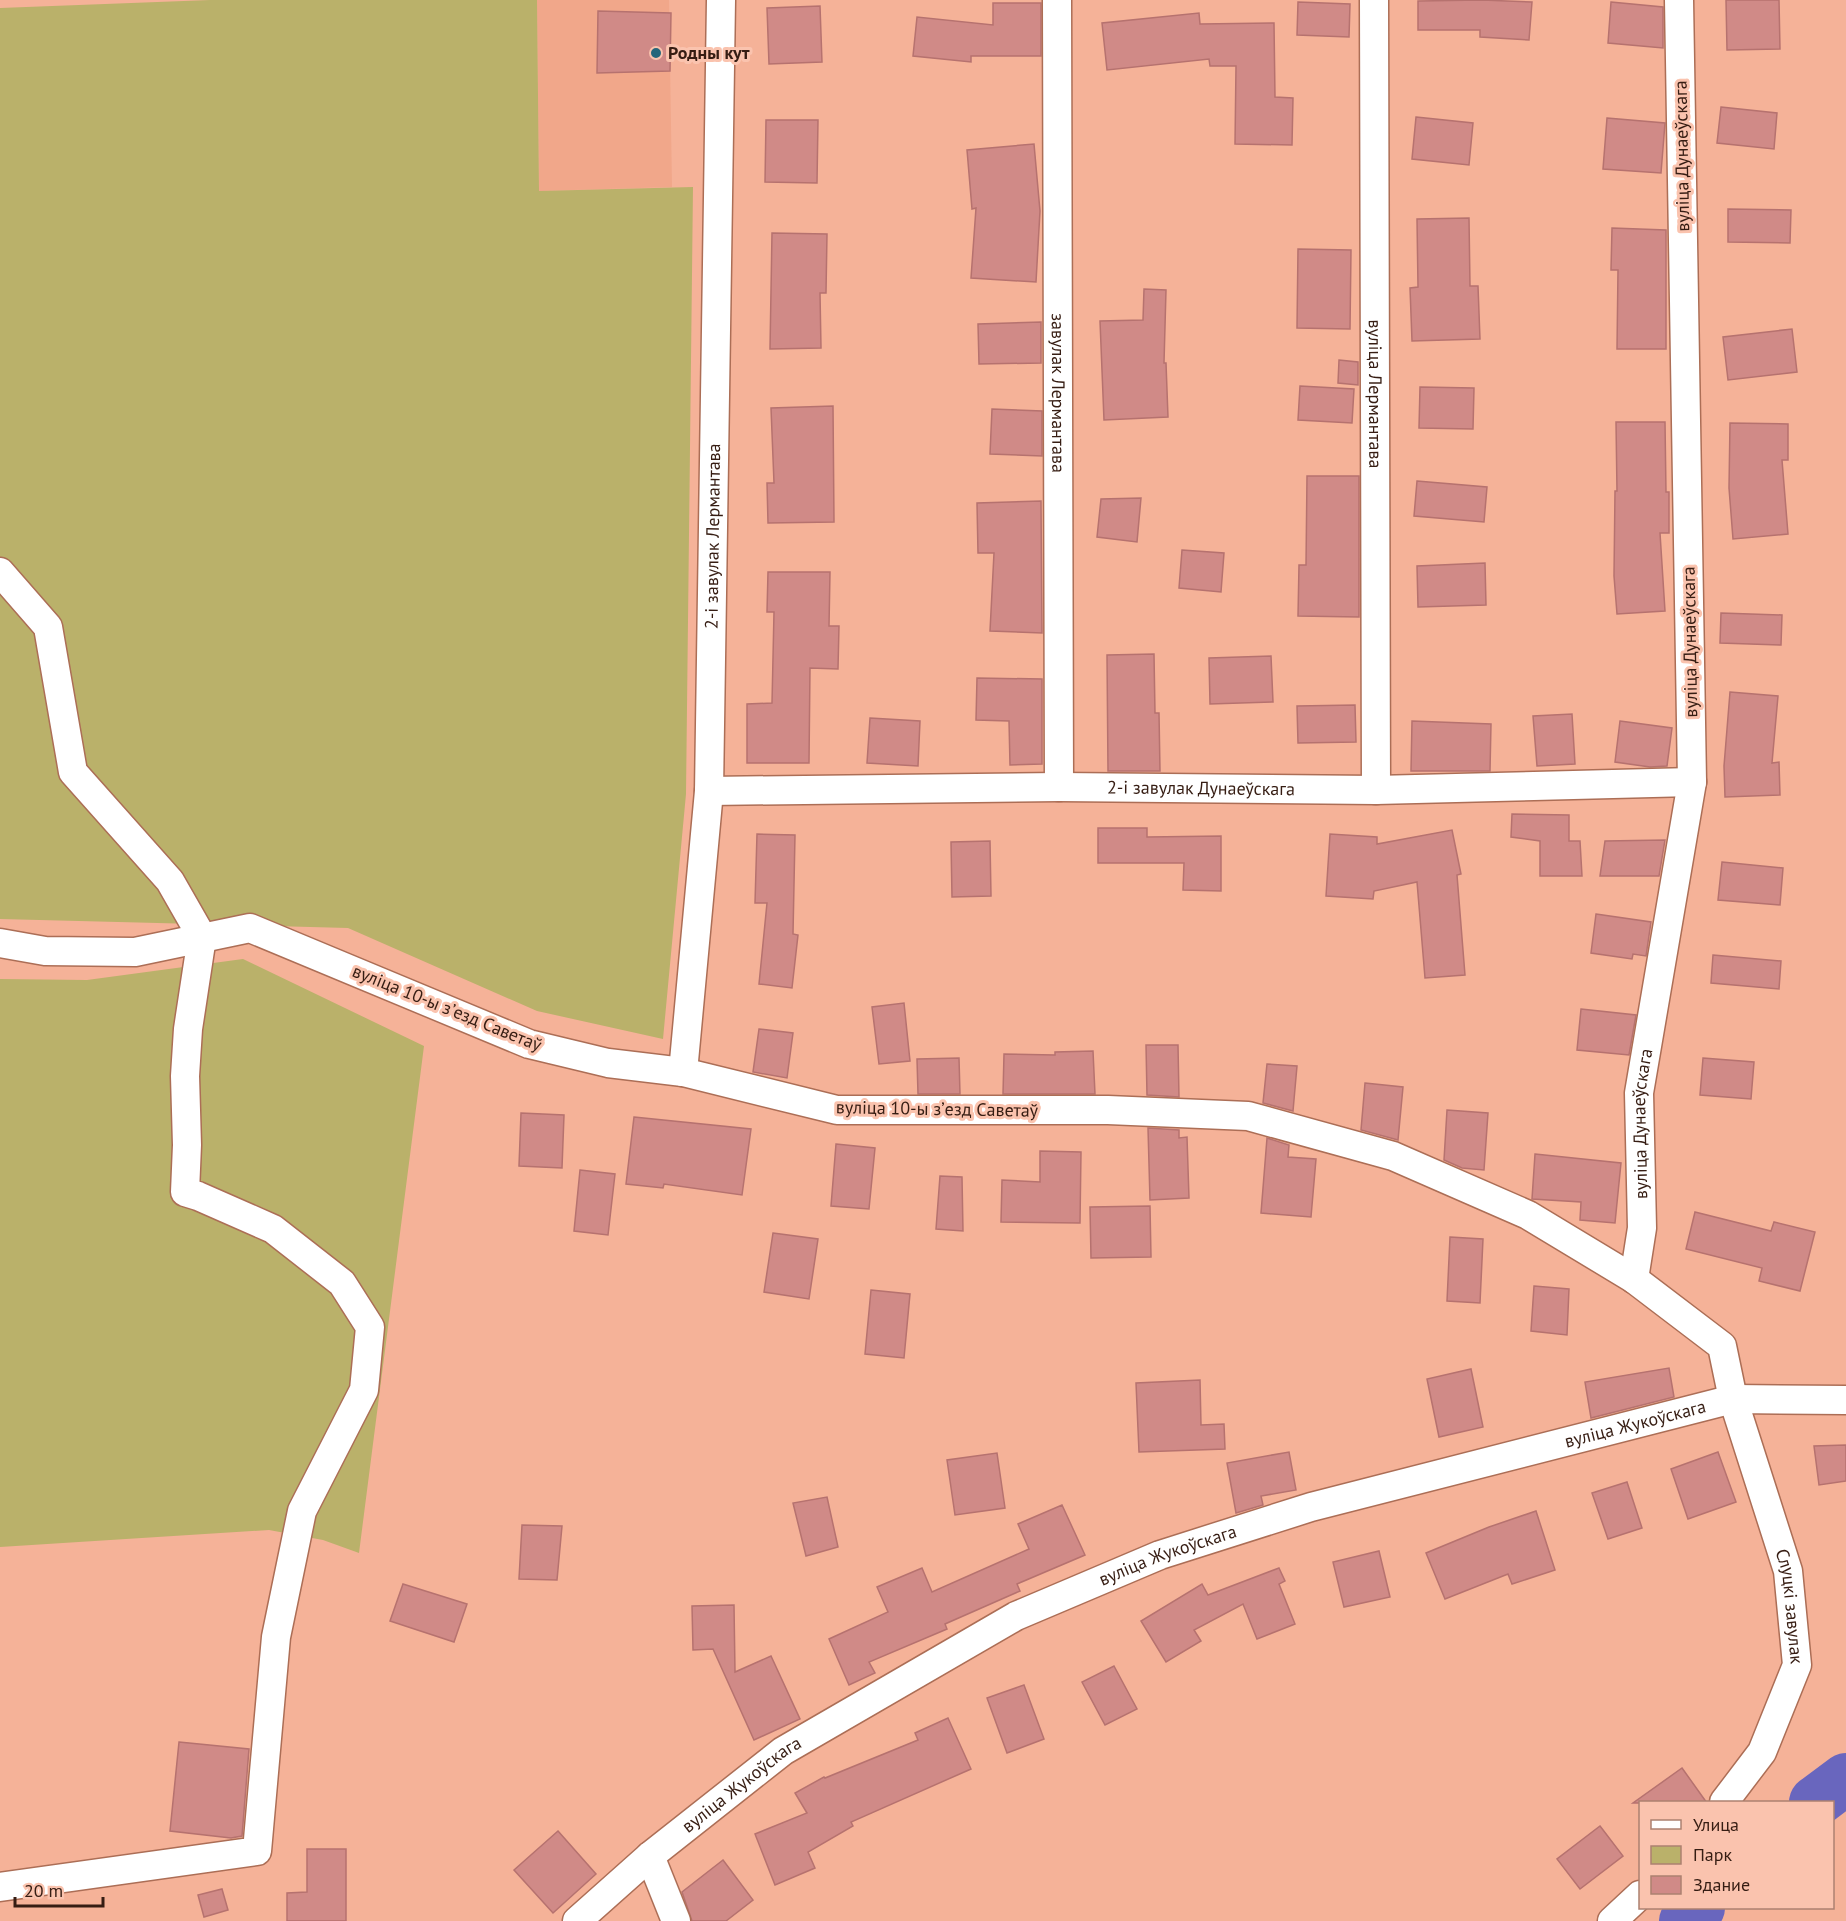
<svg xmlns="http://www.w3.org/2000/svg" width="1846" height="1921" viewBox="0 0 1846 1921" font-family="'PT Sans',sans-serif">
<rect width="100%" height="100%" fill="#f5b298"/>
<!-- built -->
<path fill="#f1a78a" d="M 537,0 L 669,0 L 672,187 L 539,191 Z"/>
<!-- green -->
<g fill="#bab16a">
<path d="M 210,0 L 537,0 L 539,191 L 693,187 L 686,794 L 663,1039 L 537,1011 L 348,928 L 0,919 L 0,8 Z"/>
<path d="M 243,959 L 424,1046 L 359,1553 L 323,1540 L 269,1530 L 0,1547 L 0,979 L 87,980 Z"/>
</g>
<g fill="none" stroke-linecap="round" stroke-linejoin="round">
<!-- river -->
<g stroke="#6966be" stroke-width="52">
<path d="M 1815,1802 L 1846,1779"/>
<path d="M 1685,1921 L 1699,1908"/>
</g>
</g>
<!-- building -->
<g fill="#d08a87" stroke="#b6726f" stroke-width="1.5">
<path d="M 1482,0 L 1532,2 L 1529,40 L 1480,37 L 1480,30 L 1418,30 L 1418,1 Z"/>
<path d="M 1726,0 L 1779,0 L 1780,49 L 1727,50 Z"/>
<path d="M 1298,2 L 1350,4 L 1349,37 L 1297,35 Z"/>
<path d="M 1611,2 L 1663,7 L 1663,48 L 1608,43 Z"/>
<path d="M 993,3 L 1041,3 L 1041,56 L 971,56 L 971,62 L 913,56 L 917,17 L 993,25 Z"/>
<path d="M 820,6 L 822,62 L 769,64 L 767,8 Z"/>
<path d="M 598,11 L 671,13 L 670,71 L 597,73 Z"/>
<path d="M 1199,13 L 1200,24 L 1274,23 L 1275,97 L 1293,98 L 1292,145 L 1235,144 L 1236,66 L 1210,66 L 1209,59 L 1107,70 L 1102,23 Z"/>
<path d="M 1721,107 L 1777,113 L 1774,149 L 1717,143 Z"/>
<path d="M 1416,117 L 1473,123 L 1469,165 L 1412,159 Z"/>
<path d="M 1607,118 L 1665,123 L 1661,173 L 1603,169 Z"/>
<path d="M 766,120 L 818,120 L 817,183 L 765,182 Z"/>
<path d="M 1034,144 L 1040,211 L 1036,282 L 971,278 L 976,208 L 972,209 L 967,150 Z"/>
<path d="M 1728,209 L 1791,210 L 1790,243 L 1728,242 Z"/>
<path d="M 1469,218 L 1470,286 L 1478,286 L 1480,339 L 1412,341 L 1410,288 L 1418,287 L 1417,219 Z"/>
<path d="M 1612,228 L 1666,230 L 1666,349 L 1617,349 L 1618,270 L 1611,270 Z"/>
<path d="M 772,233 L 827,234 L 826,293 L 820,293 L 821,348 L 770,349 Z"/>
<path d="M 1298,249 L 1351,250 L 1350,329 L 1297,328 Z"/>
<path d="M 1144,289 L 1166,290 L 1164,363 L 1166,363 L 1168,417 L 1104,420 L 1100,321 L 1143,320 Z"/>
<path d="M 1041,322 L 1041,363 L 979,364 L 978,324 Z"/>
<path d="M 1792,329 L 1797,372 L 1728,380 L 1723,337 Z"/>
<path d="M 1339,360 L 1358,362 L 1358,385 L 1338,383 Z"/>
<path d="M 1300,386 L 1354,389 L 1352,423 L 1298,420 Z"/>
<path d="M 1420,387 L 1474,388 L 1473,429 L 1419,428 Z"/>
<path d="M 833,406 L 834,522 L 768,523 L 767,483 L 774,483 L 771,408 Z"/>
<path d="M 992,409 L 1042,411 L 1042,456 L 990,454 Z"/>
<path d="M 1616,422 L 1665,422 L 1666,492 L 1669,492 L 1669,533 L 1660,533 L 1665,611 L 1617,614 L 1614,576 L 1615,491 L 1617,491 Z"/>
<path d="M 1730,423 L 1788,424 L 1788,460 L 1782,460 L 1788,534 L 1733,539 L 1729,488 Z"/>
<path d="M 1307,476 L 1359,476 L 1359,617 L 1298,616 L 1299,565 L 1306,565 Z"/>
<path d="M 1417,481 L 1487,487 L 1484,522 L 1414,516 Z"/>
<path d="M 1141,498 L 1137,542 L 1097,537 L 1101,499 Z"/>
<path d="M 1041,501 L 1042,633 L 990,631 L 994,553 L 978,553 L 977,503 Z"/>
<path d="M 1182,550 L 1224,553 L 1221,592 L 1179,588 Z"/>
<path d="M 1485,563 L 1486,605 L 1418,607 L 1417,566 Z"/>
<path d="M 768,572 L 830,572 L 829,626 L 839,626 L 838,669 L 810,668 L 809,763 L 747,763 L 747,704 L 772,703 L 774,612 L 767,612 Z"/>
<path d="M 1721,613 L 1782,615 L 1781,645 L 1720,643 Z"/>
<path d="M 1154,654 L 1155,713 L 1159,713 L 1160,771 L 1108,771 L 1107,655 Z"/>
<path d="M 1271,656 L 1273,702 L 1210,704 L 1209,658 Z"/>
<path d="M 977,678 L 1042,679 L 1042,764 L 1010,765 L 1009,721 L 976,720 Z"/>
<path d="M 1730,692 L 1778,696 L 1772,763 L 1779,762 L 1780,795 L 1725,797 L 1724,766 Z"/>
<path d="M 1355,705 L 1356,742 L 1298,743 L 1297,706 Z"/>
<path d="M 1572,714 L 1575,764 L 1537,766 L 1533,716 Z"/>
<path d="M 870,718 L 920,721 L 918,766 L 867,763 Z"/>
<path d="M 1412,721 L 1491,724 L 1490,771 L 1411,771 Z"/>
<path d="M 1620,721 L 1672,728 L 1667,766 L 1650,767 L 1615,762 Z"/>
<path d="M 1512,814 L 1569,815 L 1569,841 L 1580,841 L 1582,876 L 1540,876 L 1540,841 L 1511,837 Z"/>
<path d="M 1098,828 L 1147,828 L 1147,837 L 1221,836 L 1221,891 L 1183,890 L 1184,863 L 1098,863 Z"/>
<path d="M 1452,830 L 1461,874 L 1457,875 L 1465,975 L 1425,978 L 1417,882 L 1374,891 L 1373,899 L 1326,896 L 1330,834 L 1377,837 L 1377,844 Z"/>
<path d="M 757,834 L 795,835 L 793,934 L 798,935 L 792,988 L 759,984 L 767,903 L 755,903 Z"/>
<path d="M 1665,840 L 1659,876 L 1600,876 L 1605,841 Z"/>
<path d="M 990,841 L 991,896 L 952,897 L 951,842 Z"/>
<path d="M 1722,862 L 1783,868 L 1780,905 L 1718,900 Z"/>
<path d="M 1596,914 L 1651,922 L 1646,956 L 1633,954 L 1632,959 L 1591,953 Z"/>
<path d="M 1713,955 L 1781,961 L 1779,989 L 1711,983 Z"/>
<path d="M 904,1003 L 910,1061 L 879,1064 L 872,1007 Z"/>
<path d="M 1581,1009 L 1636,1015 L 1629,1055 L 1577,1050 Z"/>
<path d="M 759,1029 L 793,1033 L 787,1078 L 753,1072 Z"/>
<path d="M 1146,1045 L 1178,1045 L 1179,1097 L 1147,1095 Z"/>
<path d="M 1093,1051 L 1095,1094 L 1003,1094 L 1004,1054 L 1055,1055 L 1055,1052 Z"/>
<path d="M 959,1058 L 960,1094 L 918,1094 L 917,1059 Z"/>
<path d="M 1703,1058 L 1754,1062 L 1751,1099 L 1700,1095 Z"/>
<path d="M 1267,1064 L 1297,1066 L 1293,1111 L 1263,1103 Z"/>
<path d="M 1365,1083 L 1403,1087 L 1398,1140 L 1361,1130 Z"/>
<path d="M 1447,1110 L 1488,1113 L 1484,1170 L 1462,1168 L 1444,1160 Z"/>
<path d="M 521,1113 L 564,1115 L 562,1168 L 519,1166 Z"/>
<path d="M 634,1117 L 751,1129 L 742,1195 L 664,1184 L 663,1188 L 626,1184 Z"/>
<path d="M 1148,1128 L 1179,1130 L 1179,1138 L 1187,1137 L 1189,1198 L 1150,1200 Z"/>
<path d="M 1267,1138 L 1289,1145 L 1288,1157 L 1316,1159 L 1311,1217 L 1261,1213 Z"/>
<path d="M 836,1144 L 875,1148 L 869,1209 L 831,1206 Z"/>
<path d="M 1040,1151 L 1081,1152 L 1080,1223 L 1001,1222 L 1002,1180 L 1040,1182 Z"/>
<path d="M 1535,1154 L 1621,1163 L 1615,1223 L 1580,1220 L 1581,1202 L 1532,1199 Z"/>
<path d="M 580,1170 L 615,1174 L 608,1235 L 574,1231 Z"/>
<path d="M 940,1176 L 962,1177 L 963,1231 L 936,1229 Z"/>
<path d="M 1150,1206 L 1151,1257 L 1091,1258 L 1090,1207 Z"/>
<path d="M 1695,1212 L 1771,1231 L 1774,1222 L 1815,1232 L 1800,1291 L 1759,1281 L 1762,1268 L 1686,1249 Z"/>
<path d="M 773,1233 L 818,1239 L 809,1299 L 764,1292 Z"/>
<path d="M 1450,1237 L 1483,1239 L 1480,1303 L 1447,1301 Z"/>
<path d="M 1534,1286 L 1569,1289 L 1567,1335 L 1531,1331 Z"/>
<path d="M 871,1290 L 910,1294 L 904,1358 L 865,1354 Z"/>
<path d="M 1669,1368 L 1674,1397 L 1591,1418 L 1585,1382 Z"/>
<path d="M 1471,1369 L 1483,1427 L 1439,1437 L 1427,1379 Z"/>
<path d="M 1200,1380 L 1201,1425 L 1224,1424 L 1225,1449 L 1139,1452 L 1136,1383 Z"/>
<path d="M 1846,1445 L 1846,1481 L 1819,1485 L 1814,1446 Z"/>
<path d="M 1289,1452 L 1296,1490 L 1261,1496 L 1263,1505 L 1236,1513 L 1227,1463 Z"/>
<path d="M 1718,1452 L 1736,1502 L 1688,1519 L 1671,1469 Z"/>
<path d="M 997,1453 L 1005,1508 L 955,1515 L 947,1460 Z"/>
<path d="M 1627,1482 L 1642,1528 L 1608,1539 L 1592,1493 Z"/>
<path d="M 827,1497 L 838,1547 L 806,1556 L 793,1503 Z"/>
<path d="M 1062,1505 L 1085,1555 L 1017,1584 L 1020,1591 L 945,1624 L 947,1629 L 869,1662 L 875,1673 L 849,1685 L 829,1639 L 888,1612 L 877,1587 L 922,1568 L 932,1592 L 1029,1549 L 1018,1524 Z"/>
<path d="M 1536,1511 L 1555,1570 L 1512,1584 L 1508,1574 L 1445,1599 L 1426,1553 L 1489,1527 Z"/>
<path d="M 522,1525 L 562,1526 L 557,1580 L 519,1579 Z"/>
<path d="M 1379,1551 L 1390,1597 L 1344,1607 L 1333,1562 Z"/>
<path d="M 1279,1568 L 1285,1581 L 1279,1584 L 1295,1624 L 1257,1639 L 1243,1604 L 1194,1630 L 1201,1641 L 1166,1662 L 1141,1621 L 1202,1584 L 1208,1595 Z"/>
<path d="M 403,1584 L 467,1604 L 454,1642 L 390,1621 Z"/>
<path d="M 734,1605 L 735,1672 L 771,1656 L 800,1719 L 754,1740 L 713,1649 L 693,1650 L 692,1606 Z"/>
<path d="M 1114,1666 L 1137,1709 L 1105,1725 L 1082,1682 Z"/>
<path d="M 1024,1685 L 1044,1739 L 1007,1753 L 987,1698 Z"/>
<path d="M 948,1718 L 971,1769 L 851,1822 L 853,1826 L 808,1852 L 815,1868 L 775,1885 L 755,1834 L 807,1813 L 795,1793 L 824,1777 L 825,1778 L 918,1740 L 915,1733 Z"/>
<path d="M 179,1742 L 249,1749 L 242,1836 L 231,1838 L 170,1831 Z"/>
<path d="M 1682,1768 L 1707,1803 L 1633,1803 Z"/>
<path d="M 1600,1826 L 1623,1856 L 1580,1889 L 1557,1859 Z"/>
<path d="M 558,1831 L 596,1874 L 553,1913 L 514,1870 Z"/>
<path d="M 307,1849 L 346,1849 L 346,1921 L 287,1921 L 287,1893 L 307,1892 Z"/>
<path d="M 723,1860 L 753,1900 L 726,1921 L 692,1921 L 682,1892 Z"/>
<path d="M 222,1889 L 228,1910 L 204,1917 L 198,1895 Z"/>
</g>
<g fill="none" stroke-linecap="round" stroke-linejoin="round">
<!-- street casing -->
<g stroke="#ac6e56" stroke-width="31">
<g id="street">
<path id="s1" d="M 1057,0 L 1059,787"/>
<path id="s2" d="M 1374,0 L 1376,790"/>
<path d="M 0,572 L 48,627 L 73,772 L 170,881 L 202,937 L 188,1029 L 185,1076 L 187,1145 L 185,1192 L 198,1196 L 273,1229 L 342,1283 L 370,1327 L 364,1390 L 302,1511 L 276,1637 L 257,1851 L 0,1887"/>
<path id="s3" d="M 709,791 L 1059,787 L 1376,790 L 1692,782"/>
<path id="s4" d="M 0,943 L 45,951 L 135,952 L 250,928 L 529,1044 L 608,1063 L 683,1072 L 837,1110 L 1108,1110 L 1248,1116 L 1393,1156 L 1528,1215 L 1634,1279 L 1722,1346 L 1733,1399 L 1788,1571 L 1797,1665 L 1762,1752 L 1724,1802"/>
<path id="s5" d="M 683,1072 L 709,791 L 721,0"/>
<path id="s6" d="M 1634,1279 L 1642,1228 L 1639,1093 L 1692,782 L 1679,0"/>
<path d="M 650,1856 L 676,1921"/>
<path id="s7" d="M 577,1921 L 650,1856 L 783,1751 L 1016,1616 L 1160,1555 L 1311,1507 L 1733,1399 L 1846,1400"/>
<path d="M 1612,1921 L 1640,1895"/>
</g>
</g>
<!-- street -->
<use href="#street" stroke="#fff" stroke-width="28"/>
</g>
<!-- markers -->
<circle fill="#26667b" stroke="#fac3ae" stroke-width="2" cx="656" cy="53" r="6"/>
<g text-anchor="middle" stroke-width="6" stroke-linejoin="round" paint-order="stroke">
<!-- poi labels -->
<g font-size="18" font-weight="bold" fill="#361d13" stroke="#fac3ae" text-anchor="start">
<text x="668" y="59">Родны кут</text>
</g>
<!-- street labels -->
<g font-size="18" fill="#361d13" stroke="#fac3ae">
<text transform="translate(1682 156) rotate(-91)" y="6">вуліца Дунаеўскага</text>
<text dy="6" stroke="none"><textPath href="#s1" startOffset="393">завулак Лермантава</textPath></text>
<text dy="6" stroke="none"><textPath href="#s2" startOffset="394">вуліца Лермантава</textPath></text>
<text dy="6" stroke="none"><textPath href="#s5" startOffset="537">2-і завулак Лермантава</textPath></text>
<text transform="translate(1690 642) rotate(-91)" y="6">вуліца Дунаеўскага</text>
<text dy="6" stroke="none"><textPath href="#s3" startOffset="492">2-і завулак Дунаеўскага</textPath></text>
<text transform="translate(447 1008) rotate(22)" y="6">вуліца 10-ы зʼезд Саветаў</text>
<text transform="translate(937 1109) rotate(1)" y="6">вуліца 10-ы зʼезд Саветаў</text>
<text dy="6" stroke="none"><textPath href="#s6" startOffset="156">вуліца Дунаеўскага</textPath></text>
<text dy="6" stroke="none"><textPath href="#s7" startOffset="1186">вуліца Жукоўскага</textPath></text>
<text dy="6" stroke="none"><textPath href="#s7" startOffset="700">вуліца Жукоўскага</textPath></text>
<text dy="6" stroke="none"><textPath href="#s4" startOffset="2084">Слуцкі завулак</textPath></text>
<text dy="6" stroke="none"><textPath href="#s7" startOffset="214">вуліца Жукоўскага</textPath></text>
</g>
</g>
<!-- legend -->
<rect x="1639" y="1801" width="195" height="108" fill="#fac3ae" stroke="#ac8170" stroke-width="1.5"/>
<rect x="1651" y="1820" width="30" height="9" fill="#ffffff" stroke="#ac8170" stroke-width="1.5"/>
<text x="1693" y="1831" font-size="18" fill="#361d13">Улица</text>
<rect x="1651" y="1846" width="30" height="18" fill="#bab16a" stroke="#ac8170" stroke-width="1.5"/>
<text x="1693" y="1861" font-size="18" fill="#361d13">Парк</text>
<rect x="1651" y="1876" width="30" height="18" fill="#d08a87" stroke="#ac8170" stroke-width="1.5"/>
<text x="1693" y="1891" font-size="18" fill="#361d13">Здание</text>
<!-- scale -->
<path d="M15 1897v9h88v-9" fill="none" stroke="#361d13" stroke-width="3"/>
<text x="24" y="1897" font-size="18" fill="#361d13" stroke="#fac3ae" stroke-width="4.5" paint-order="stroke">20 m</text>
</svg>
